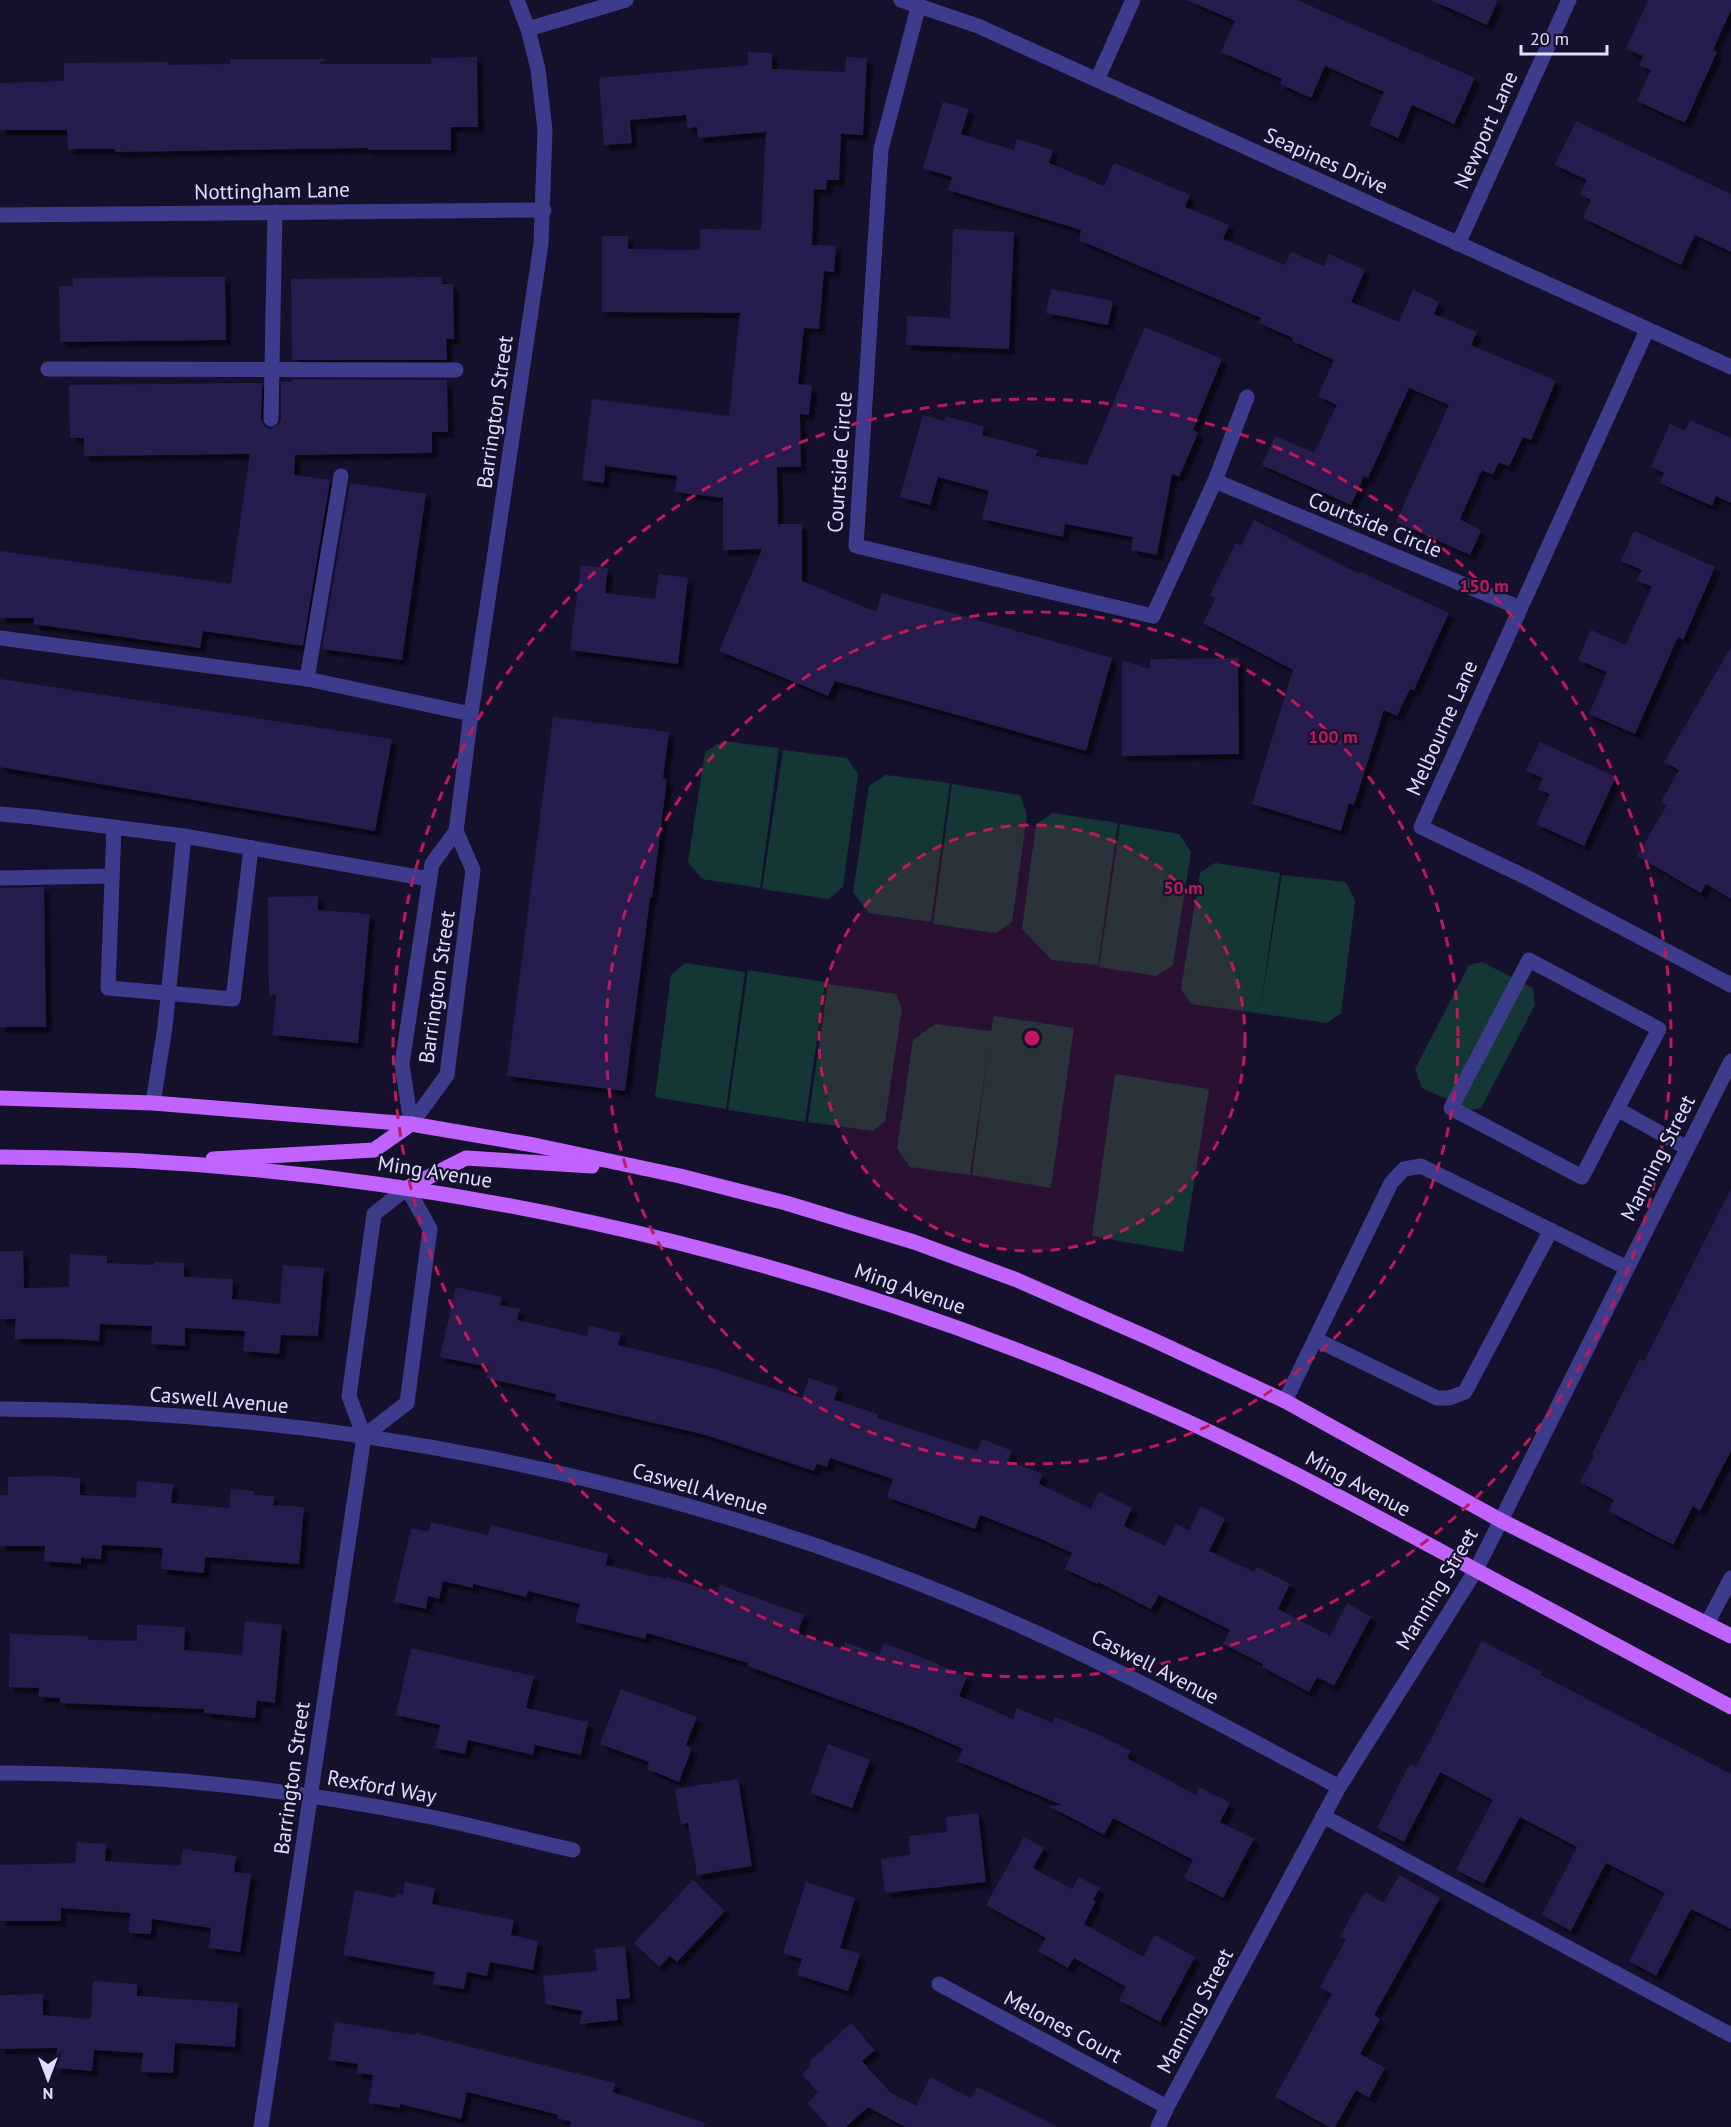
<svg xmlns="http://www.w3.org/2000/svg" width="1731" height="2127" viewBox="0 0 1731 2127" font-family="'PT Sans',sans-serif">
<defs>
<filter id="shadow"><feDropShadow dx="5.5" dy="5.5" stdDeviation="1.5" flood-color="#0009"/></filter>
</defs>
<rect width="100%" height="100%" fill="#15112d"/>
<!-- green -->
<g fill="#143735">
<path d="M 723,741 L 779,748 L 760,888 L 702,879 L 688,862 L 705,752 Z"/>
<path d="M 783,750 L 847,758 L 858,774 L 843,887 L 829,899 L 762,889 Z"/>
<path d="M 886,775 L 950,783 L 931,922 L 869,913 L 853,892 L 869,786 Z"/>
<path d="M 952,784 L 1020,795 L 1027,816 L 1012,922 L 996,933 L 933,924 Z"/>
<path d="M 1053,813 L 1118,823 L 1098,965 L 1052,960 L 1022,929 L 1036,824 Z"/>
<path d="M 1120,824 L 1179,834 L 1191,852 L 1173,965 L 1156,976 L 1099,967 Z"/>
<path d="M 1215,863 L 1280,873 L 1260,1010 L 1282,875 L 1346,882 L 1355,901 L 1341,1013 L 1327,1023 L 1191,1004 L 1181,989 L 1200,873 Z"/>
<path d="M 1482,962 L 1533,988 L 1535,1005 L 1481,1108 L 1471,1110 L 1422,1088 L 1415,1069 L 1469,965 Z"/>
<path d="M 685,963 L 745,972 L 726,1109 L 655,1097 L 671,975 Z"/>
<path d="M 748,970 L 825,982 L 805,1122 L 728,1110 Z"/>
<path d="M 828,984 L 896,994 L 902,1008 L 885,1121 L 873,1131 L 808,1122 Z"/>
<path d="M 994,1016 L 1074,1028 L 1051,1188 L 972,1175 L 989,1046 L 970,1175 L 910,1167 L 897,1148 L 913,1040 L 935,1024 L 991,1031 Z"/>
<path d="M 1115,1074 L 1209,1089 L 1183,1252 L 1092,1236 Z"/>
</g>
<!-- building -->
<g fill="#261d4e" filter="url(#shadow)">
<path d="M 1187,0 L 1297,0 L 1475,78 L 1454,124 L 1412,105 L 1398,138 L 1369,125 L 1384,92 L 1325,66 L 1311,98 L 1280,84 L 1282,79 L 1221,52 L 1235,21 Z"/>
<path d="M 1431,0 L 1498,0 L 1487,25 Z"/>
<path d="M 1648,0 L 1731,0 L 1731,10 L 1713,50 L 1717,52 L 1685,123 L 1637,101 L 1651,70 L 1639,65 L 1643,56 L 1626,49 Z"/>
<path d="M 748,52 L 772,53 L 772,69 L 845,72 L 846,57 L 867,58 L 863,135 L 841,134 L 839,180 L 827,180 L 826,190 L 814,189 L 812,245 L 836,246 L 834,272 L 824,271 L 819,329 L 804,328 L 798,384 L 812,386 L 809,415 L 800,414 L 801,467 L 777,467 L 778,524 L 802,524 L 802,581 L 876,612 L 882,593 L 1112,658 L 1086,751 L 835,681 L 828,696 L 719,651 L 762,549 L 723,550 L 723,498 L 675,492 L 677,476 L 605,466 L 604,483 L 582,480 L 592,399 L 729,416 L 740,313 L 602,312 L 602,236 L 628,236 L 628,249 L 700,250 L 700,229 L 761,230 L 766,132 L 698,138 L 697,127 L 687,128 L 686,115 L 630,120 L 632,143 L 604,145 L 599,78 L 748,65 Z"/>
<path d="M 477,57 L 478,127 L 451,127 L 451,150 L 368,150 L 368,148 L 115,152 L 115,149 L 68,149 L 67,130 L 0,130 L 0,83 L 64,81 L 64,63 L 168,62 L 168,65 L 231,64 L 230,59 L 326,59 L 318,64 L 431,64 L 431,58 Z"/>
<path d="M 943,102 L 969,109 L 961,134 L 1014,150 L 1017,139 L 1053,150 L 1049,163 L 1104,186 L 1114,163 L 1190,195 L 1185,207 L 1229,225 L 1223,239 L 1285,265 L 1291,252 L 1324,266 L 1329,254 L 1365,270 L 1351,302 L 1399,322 L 1413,290 L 1439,302 L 1434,314 L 1477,332 L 1471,345 L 1556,381 L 1531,440 L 1523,437 L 1509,467 L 1499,462 L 1493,475 L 1482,470 L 1460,519 L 1481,531 L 1470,555 L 1396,522 L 1449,405 L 1409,388 L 1368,478 L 1364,476 L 1351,505 L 1262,465 L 1275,436 L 1314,453 L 1337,405 L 1318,396 L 1334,360 L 1292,341 L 1293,338 L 1259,323 L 1261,318 L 1079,240 L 1081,230 L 948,190 L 952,177 L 923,168 Z"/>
<path d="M 1576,121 L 1731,194 L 1731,252 L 1695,235 L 1681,265 L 1583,218 L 1591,200 L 1580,194 L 1587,180 L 1555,165 Z"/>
<path d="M 953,229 L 1014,232 L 1009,349 L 906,345 L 907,316 L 950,318 Z"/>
<path d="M 203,277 L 225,277 L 226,340 L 60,342 L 59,286 L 73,286 L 73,278 Z"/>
<path d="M 442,277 L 442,284 L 453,284 L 454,339 L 446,339 L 447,360 L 292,360 L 291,279 Z"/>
<path d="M 1051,289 L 1113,301 L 1108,325 L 1046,313 Z"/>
<path d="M 1145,327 L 1222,359 L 1193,430 L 1198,433 L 1179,477 L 1172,474 L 1157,555 L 1131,550 L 1133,537 L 1065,524 L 1063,537 L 982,519 L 989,491 L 938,477 L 930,505 L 900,497 L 923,415 L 944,421 L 945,416 L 984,427 L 982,435 L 1038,450 L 1036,456 L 1087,465 Z"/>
<path d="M 292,379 L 447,380 L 448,432 L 432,432 L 432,453 L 295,455 L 294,475 L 330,480 L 303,646 L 203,631 L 200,648 L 33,624 L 34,618 L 0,618 L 0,551 L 231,584 L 250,454 L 84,456 L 84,438 L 70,438 L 69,385 L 262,383 L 261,419 L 266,427 L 271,429 L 279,424 L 281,420 L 281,382 L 292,382 Z"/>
<path d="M 1690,420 L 1731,438 L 1731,503 L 1716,496 L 1712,506 L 1660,483 L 1664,473 L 1651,467 L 1670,424 L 1685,431 Z"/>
<path d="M 350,483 L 426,494 L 402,660 L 322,649 Z"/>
<path d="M 1254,520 L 1359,574 L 1360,572 L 1449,613 L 1414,690 L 1410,689 L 1397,716 L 1384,710 L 1354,805 L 1349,803 L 1341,831 L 1252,804 L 1293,670 L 1203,623 L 1216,598 L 1210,595 L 1236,543 L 1241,546 Z"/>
<path d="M 1634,531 L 1715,567 L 1683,640 L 1678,637 L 1635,734 L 1589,714 L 1607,672 L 1578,660 L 1591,630 L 1626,645 L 1652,587 L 1637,580 L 1642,570 L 1621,561 Z"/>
<path d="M 581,565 L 608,568 L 605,593 L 655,599 L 659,574 L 688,578 L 678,664 L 570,650 Z"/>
<path d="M 1731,647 L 1731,899 L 1706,884 L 1701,893 L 1637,856 L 1667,805 L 1661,802 L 1679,770 L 1664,762 Z"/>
<path d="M 1238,658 L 1239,754 L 1122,756 L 1122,661 L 1150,669 L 1150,659 Z"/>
<path d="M 0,679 L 392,739 L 375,831 L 0,767 Z"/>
<path d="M 553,717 L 669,732 L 663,778 L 667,779 L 652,898 L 650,898 L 625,1091 L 507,1076 Z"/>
<path d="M 1540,742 L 1616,777 L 1584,846 L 1536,824 L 1550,794 L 1538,789 L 1543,778 L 1526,771 Z"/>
<path d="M 44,887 L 46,1027 L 0,1027 L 0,888 Z"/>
<path d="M 318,896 L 318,910 L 370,914 L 358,1043 L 273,1035 L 276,995 L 269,996 L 268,897 Z"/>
<path d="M 1731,1189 L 1731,1451 L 1700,1511 L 1693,1506 L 1673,1545 L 1608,1511 L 1614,1500 L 1580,1482 L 1594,1456 L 1592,1454 L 1616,1406 L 1640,1359 L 1644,1361 Z"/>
<path d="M 0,1251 L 23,1251 L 24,1288 L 69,1287 L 70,1254 L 107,1256 L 107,1263 L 154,1265 L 154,1262 L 184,1263 L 184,1277 L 233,1279 L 232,1299 L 280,1304 L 283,1265 L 324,1268 L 318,1336 L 281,1335 L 279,1354 L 243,1351 L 245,1331 L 185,1328 L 185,1346 L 151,1344 L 152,1326 L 100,1324 L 99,1341 L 67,1339 L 15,1339 L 15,1319 L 0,1319 Z"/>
<path d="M 456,1287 L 502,1297 L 500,1305 L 520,1309 L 517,1320 L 587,1336 L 589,1326 L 621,1333 L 618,1345 L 718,1370 L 802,1398 L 809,1378 L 838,1388 L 834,1400 L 878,1414 L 877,1418 L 977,1451 L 982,1439 L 1012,1451 L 1008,1461 L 1043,1474 L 1039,1484 L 1091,1509 L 1099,1492 L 1132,1508 L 1124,1526 L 1165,1546 L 1176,1524 L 1189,1531 L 1201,1506 L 1225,1519 L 1209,1551 L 1254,1572 L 1257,1567 L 1290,1584 L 1278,1609 L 1330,1636 L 1347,1603 L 1371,1617 L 1334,1686 L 1317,1677 L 1309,1692 L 1262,1667 L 1263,1664 L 1223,1644 L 1230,1630 L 1159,1595 L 1151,1609 L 1098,1582 L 1097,1584 L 1065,1569 L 1072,1553 L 1041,1539 L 980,1515 L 975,1529 L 887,1497 L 893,1479 L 830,1458 L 827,1467 L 817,1464 L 814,1471 L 706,1435 L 555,1400 L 556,1394 L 486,1378 L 489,1367 L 440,1357 Z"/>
<path d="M 49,1476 L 80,1478 L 80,1495 L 136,1498 L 137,1481 L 173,1484 L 171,1503 L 229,1508 L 231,1489 L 254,1491 L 254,1495 L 274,1496 L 273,1505 L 304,1507 L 299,1564 L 205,1557 L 204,1573 L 161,1569 L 163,1548 L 102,1545 L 101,1559 L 81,1558 L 81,1564 L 44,1561 L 45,1546 L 0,1546 L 0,1495 L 8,1495 L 8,1477 Z"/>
<path d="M 431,1522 L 488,1535 L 491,1525 L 608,1554 L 606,1565 L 665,1579 L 666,1577 L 718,1593 L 720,1585 L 804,1615 L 798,1633 L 843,1649 L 845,1642 L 879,1655 L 884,1643 L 928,1660 L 967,1677 L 959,1696 L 1013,1719 L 1017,1708 L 1052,1723 L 1055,1717 L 1101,1736 L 1131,1751 L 1127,1758 L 1196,1795 L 1199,1787 L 1230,1803 L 1220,1822 L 1254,1839 L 1223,1898 L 1184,1878 L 1193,1860 L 1113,1818 L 1104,1835 L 1049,1806 L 1062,1805 L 957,1761 L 963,1749 L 913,1727 L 747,1666 L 748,1663 L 647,1633 L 645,1639 L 575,1622 L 580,1604 L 528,1591 L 526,1597 L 473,1584 L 473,1588 L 443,1581 L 439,1599 L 428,1596 L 426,1609 L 394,1602 L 411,1528 L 428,1532 Z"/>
<path d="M 245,1621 L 282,1625 L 275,1703 L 257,1701 L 255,1718 L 204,1713 L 204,1709 L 60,1703 L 60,1698 L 38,1697 L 39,1688 L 9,1687 L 10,1634 L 88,1636 L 88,1640 L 137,1641 L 137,1625 L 185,1627 L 184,1650 L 242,1655 Z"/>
<path d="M 1482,1641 L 1542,1672 L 1541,1675 L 1731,1774 L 1731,1929 L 1691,1909 L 1656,1976 L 1629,1961 L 1665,1893 L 1606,1863 L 1571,1931 L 1542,1915 L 1577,1847 L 1520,1817 L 1484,1884 L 1456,1870 L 1493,1800 L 1440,1772 L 1404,1842 L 1377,1828 L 1410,1764 L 1416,1767 Z"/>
<path d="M 411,1648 L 534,1676 L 526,1708 L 588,1722 L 581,1755 L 535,1745 L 533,1755 L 468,1740 L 465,1754 L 435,1748 L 440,1725 L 396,1715 Z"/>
<path d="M 621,1689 L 697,1717 L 686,1745 L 692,1748 L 679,1782 L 647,1769 L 649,1762 L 600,1744 Z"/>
<path d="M 828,1744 L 870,1760 L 852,1808 L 810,1793 Z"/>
<path d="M 738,1779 L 752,1866 L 697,1875 L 688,1823 L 681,1824 L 675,1789 Z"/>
<path d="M 978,1813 L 986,1882 L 885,1893 L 881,1859 L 910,1855 L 909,1836 L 947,1832 L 946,1817 Z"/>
<path d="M 1024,1837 L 1044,1848 L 1033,1868 L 1072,1889 L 1079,1877 L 1100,1888 L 1093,1900 L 1096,1901 L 1084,1924 L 1143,1957 L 1155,1935 L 1195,1957 L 1160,2022 L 1119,2000 L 1126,1987 L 1074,1958 L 1068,1968 L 1038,1951 L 1046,1938 L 986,1905 Z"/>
<path d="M 77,1842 L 106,1844 L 105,1861 L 180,1866 L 183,1849 L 236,1856 L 234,1872 L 251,1874 L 240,1952 L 209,1948 L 211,1928 L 152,1919 L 151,1934 L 129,1933 L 130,1913 L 61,1908 L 61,1921 L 0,1921 L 0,1865 L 75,1863 Z"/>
<path d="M 1399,1875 L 1440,1898 L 1374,2015 L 1380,2019 L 1360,2054 L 1385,2068 L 1369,2098 L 1356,2090 L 1335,2127 L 1329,2127 L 1275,2097 L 1332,1994 L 1320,1987 L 1346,1940 L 1340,1936 L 1365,1892 L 1384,1903 Z"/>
<path d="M 693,1880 L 725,1911 L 677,1962 L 670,1956 L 659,1967 L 634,1943 Z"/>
<path d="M 405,1882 L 435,1888 L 432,1904 L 514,1920 L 511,1935 L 538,1941 L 533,1970 L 490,1962 L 487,1976 L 467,1972 L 464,1989 L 433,1984 L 435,1972 L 343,1955 L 355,1890 L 396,1898 L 397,1893 L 403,1894 Z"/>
<path d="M 806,1882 L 855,1898 L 840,1948 L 860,1954 L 848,1991 L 797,1975 L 802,1959 L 783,1953 Z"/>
<path d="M 625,1946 L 630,1998 L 616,1999 L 618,2020 L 580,2024 L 582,2011 L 546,2004 L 543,1976 L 597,1971 L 595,1949 Z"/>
<path d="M 93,1981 L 137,1984 L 137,1996 L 238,2003 L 235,2047 L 175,2043 L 173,2073 L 141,2072 L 143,2053 L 94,2050 L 92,2071 L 56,2068 L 57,2048 L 0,2049 L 0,1995 L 43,1994 L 43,2015 L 91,2019 Z"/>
<path d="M 335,2022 L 415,2035 L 415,2033 L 615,2083 L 613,2092 L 705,2123 L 704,2127 L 570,2127 L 571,2122 L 557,2118 L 559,2115 L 467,2092 L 461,2119 L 400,2104 L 400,2108 L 369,2103 L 373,2075 L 357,2073 L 358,2064 L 329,2060 Z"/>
<path d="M 851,2023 L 875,2050 L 862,2061 L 891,2093 L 916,2106 L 930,2077 L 971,2098 L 977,2087 L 1058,2127 L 905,2127 L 868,2107 L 846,2127 L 829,2127 L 807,2103 L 818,2093 L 802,2074 L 811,2065 L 809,2062 Z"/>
</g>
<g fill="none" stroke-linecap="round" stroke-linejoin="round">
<!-- minor -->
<g stroke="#3d3c8c" stroke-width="15">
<path d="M 901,0 L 978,26 L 1731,367"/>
<path d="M 919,4 L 881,149 L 856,546 L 1153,616 L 1215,481 L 1247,397"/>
<path d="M 528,29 L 626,0"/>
<path d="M 1097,80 L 1133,0"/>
<path d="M 0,215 L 544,210"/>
<path d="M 1458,244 L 1569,0"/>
<path d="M 1647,330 L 1421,827 L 1530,879 L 1731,985"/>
<path d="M 48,369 L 456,370"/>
<path d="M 271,419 L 275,212"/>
<path d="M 1215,481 L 1520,608"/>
<path d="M 0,638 L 307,679 L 471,714"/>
<path d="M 307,679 L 341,476"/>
<path d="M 0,814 L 34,817 L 184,836 L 165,1027 L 153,1103"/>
<path d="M 114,827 L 108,988 L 233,999 L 251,848"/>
<path d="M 184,836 L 429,879"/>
<path d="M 0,878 L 112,876"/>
<path d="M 1617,1109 L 1582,1177 L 1451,1108 L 1529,960 L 1659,1029 L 1617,1109 L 1687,1148"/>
<path d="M 411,1124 L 402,1064 L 432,864 L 456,831 L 471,714 L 541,244 L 545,130 L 538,69 L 528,29 L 517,0"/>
<path d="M 411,1124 L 447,1075 L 473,870 L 456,831"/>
<path d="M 1315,1339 L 1437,1398 L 1449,1398 L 1465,1392 L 1551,1230"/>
<path d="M 1285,1401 L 1391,1183 L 1404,1169 L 1421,1166 L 1627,1268"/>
<path d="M 0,1409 C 327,1410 656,1475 958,1599 C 1090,1653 1214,1720 1339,1787"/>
<path d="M 1707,1624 L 1731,1578"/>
<path d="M 0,1773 C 143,1773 286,1788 426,1816 C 476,1826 524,1839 573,1850"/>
<path d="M 1323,1816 L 1731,2035"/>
<path d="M 939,1984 L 1167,2107"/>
<path d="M 261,2127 L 364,1436 L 349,1396 L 374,1214 L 407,1188 L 430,1229 L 407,1403 L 364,1436"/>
<path d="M 1158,2127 L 1167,2107 L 1339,1787 L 1476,1570 L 1731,1061"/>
</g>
<!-- major -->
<g stroke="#c164ff" stroke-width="15">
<path d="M 0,1098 L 153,1103 L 411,1124 L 534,1145 L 680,1176 L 786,1203 L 914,1242 L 1017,1280 L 1149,1338 L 1285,1401 L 1500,1520 L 1731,1636"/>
<path d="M 0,1157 C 399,1158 793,1247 1157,1408 C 1256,1451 1351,1503 1446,1554 C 1541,1605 1636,1656 1731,1707"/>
<path d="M 213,1159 L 374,1150 L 411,1124"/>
<path d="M 407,1188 L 466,1158 L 592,1166"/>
</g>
</g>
<!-- distance rings -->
<circle cx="1032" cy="1038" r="213" fill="#c2185b" fill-opacity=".12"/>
<g fill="none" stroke="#c2185b" stroke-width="3" stroke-dasharray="10 8">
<circle cx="1032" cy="1038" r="213"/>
<circle cx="1032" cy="1038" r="426"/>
<circle cx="1032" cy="1038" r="639"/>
</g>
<g text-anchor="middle" stroke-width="4.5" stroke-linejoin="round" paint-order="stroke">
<!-- street labels -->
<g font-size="21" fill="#e0ddff" stroke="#15112d">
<text transform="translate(1486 130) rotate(-66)" y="7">Newport Lane</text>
<text transform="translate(1326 161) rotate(24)" y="7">Seapines Drive</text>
<text transform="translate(272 191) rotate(-1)" y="7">Nottingham Lane</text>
<text transform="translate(495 412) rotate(-82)" y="7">Barrington Street</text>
<text transform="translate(840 462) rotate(-86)" y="7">Courtside Circle</text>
<text transform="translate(1375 525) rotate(22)" y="7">Courtside Circle</text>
<text transform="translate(1442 728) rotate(-66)" y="7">Melbourne Lane</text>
<text transform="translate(437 987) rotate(-82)" y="7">Barrington Street</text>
<text transform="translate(1658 1158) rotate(-63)" y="7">Manning Street</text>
<text transform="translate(435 1172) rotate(9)" y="7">Ming Avenue</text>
<text transform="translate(910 1289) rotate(19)" y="7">Ming Avenue</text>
<text transform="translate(219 1400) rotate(5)" y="7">Caswell Avenue</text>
<text transform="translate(1358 1484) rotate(28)" y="7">Ming Avenue</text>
<text transform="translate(700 1489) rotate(16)" y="7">Caswell Avenue</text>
<text transform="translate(1437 1589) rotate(-59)" y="7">Manning Street</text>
<text transform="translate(1155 1667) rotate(27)" y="7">Caswell Avenue</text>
<text transform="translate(292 1778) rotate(-82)" y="7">Barrington Street</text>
<text transform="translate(382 1787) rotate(10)" y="7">Rexford Way</text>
<text transform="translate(1195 2011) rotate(-62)" y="7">Manning Street</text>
<text transform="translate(1063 2027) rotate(28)" y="7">Melones Court</text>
</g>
</g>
<circle cx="1032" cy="1038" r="9" fill="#c2185b" stroke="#15112d" stroke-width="3"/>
<g font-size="18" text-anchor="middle" font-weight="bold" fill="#c2185b" stroke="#15112d" stroke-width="4.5" stroke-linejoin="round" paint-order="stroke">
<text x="1484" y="592">150 m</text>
<text x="1333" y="743">100 m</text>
<text x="1183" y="894">50 m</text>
</g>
<!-- north arrow -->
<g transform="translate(48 2079) rotate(180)" stroke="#15112d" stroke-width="4.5" paint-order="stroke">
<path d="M0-4.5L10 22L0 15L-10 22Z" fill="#e0ddff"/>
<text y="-9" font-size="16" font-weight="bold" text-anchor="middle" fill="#e0ddff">N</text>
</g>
<!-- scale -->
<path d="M1521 45v9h86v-9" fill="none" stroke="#e0ddff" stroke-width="3"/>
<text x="1530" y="45" font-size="18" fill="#e0ddff" stroke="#15112d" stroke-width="4.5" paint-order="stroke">20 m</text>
</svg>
